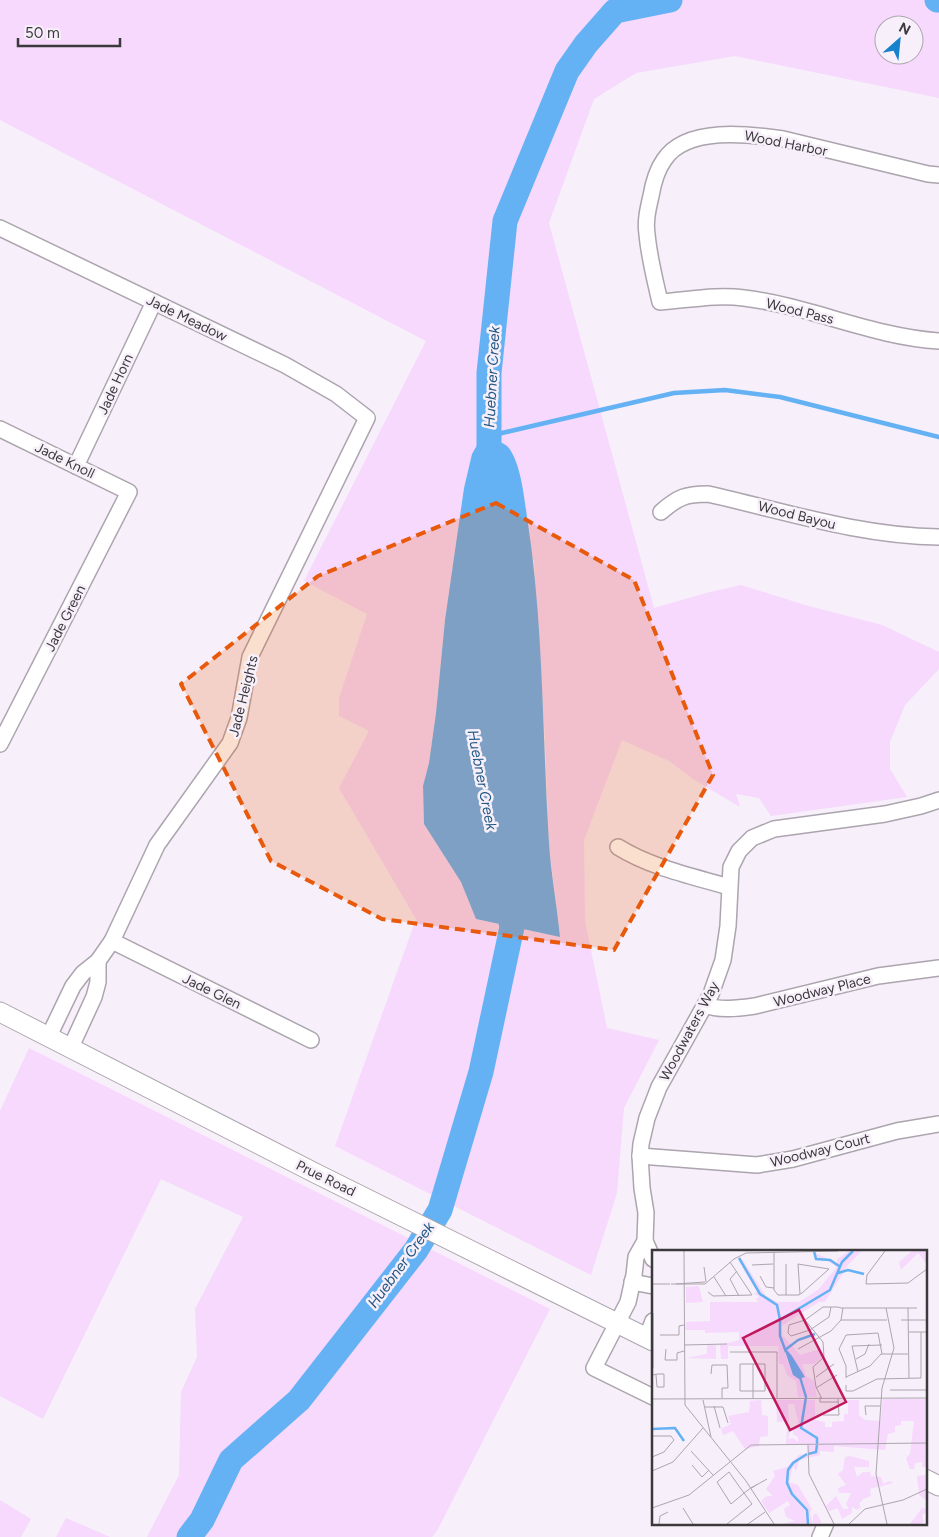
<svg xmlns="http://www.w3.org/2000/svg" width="939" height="1537" viewBox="0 0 939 1537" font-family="Figtree,sans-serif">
<rect width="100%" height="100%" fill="#f7eff9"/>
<!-- green -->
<g fill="#f6d9fd" fill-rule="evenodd">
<path d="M 0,0 L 939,0 L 939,98 L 735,56 L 636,73 L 594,99 L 549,223 L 654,608 L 706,593 L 741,585 L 805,605 L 882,625 L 939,652 L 939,669 L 905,705 L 890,742 L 890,769 L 907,797 L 771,816 L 759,798 L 736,794 L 740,807 L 693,779 L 669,761 L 622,740 L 584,840 L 585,921 L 607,1028 L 659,1040 L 624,1108 L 617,1193 L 591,1275 L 335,1146 L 416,919 L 339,788 L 369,731 L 339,716 L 339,698 L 367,614 L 304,581 L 426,341 L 0,120 ZM 884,25 L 914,25 L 914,55 L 884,55 ZM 472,454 L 534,561 L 545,738 L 549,844 L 560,937 L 476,919 L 461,882 L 424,824 L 423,786 L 429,763 L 436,713 L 445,620 L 464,488 Z"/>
<path d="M 29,1048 L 550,1309 L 437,1531 L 432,1537 L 147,1537 L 179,1475 L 181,1392 L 197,1357 L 195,1309 L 243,1217 L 161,1179 L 43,1419 L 0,1396 L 0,1111 Z"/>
<path d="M 0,1500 L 31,1519 L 21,1537 L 0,1537 Z"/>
<path d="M 66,1518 L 110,1537 L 56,1537 Z"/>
</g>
<!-- water -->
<path fill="#64b2f4" d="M 480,440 C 489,441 503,440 509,448 C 521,465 524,496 527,517 C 544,625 542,734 549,843 C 551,874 557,906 560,937 L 476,919 L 461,882 L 424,824 L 423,786 L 429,763 L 436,713 L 445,620 L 464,488 L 472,454 Z"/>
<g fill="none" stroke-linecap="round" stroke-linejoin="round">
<!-- stream -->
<g stroke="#64b2f4" stroke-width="4.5">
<path d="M 615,11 L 618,0"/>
<path d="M 489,436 L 674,393 L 725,390 L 780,397 L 939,437"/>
</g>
<!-- river -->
<g stroke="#64b2f4" stroke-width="25">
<path d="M 937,0 L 939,0"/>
<path d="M 489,475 L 489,373 L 505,221 L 567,71 L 586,44 L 615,11 L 670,0"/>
<path d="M 189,1537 L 202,1520 L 231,1460 L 299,1400 L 416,1250 L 440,1210 L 481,1072 L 512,927 L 505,893"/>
</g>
<!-- minor casing -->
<g stroke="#aca4ae" stroke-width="18">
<g id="minor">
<path d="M 939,175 L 928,174 L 783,139 C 749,134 686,126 664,160 C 657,170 653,184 651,196 C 648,209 645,221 647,234 C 649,257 655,280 660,302 C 688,300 717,294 744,298 C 810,306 873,337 939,341"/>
<path d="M 0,228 L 285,365 L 336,394 L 367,418 L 250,657 L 239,718 L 230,743 L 157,845 L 112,941 L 98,961 L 83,973 L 73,986 L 49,1036"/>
<path d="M 0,429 L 129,492 L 0,744"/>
<path d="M 76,466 L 154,302"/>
<path d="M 661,512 C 678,497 686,494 708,494 C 784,511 860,536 939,537"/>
<path d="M 618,847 C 652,868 692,876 729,887"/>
<path d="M 112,941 L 311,1040"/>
<path d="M 705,1005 C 720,1011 740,1008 755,1006 L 878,976 L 939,968"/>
<path d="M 71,1047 L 94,997 L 98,982 L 98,961"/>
<path d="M 640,1156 L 757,1165 L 793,1159 L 897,1131 L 939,1124"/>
<path d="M 645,1241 L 653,1259"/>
<path d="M 632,1282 L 653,1286"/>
<path d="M 647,1337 L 653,1321"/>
<path d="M 653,1397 L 594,1368 L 628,1302 L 634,1275 L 636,1257 L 645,1241 L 646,1213 L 642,1188 L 640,1156 L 641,1144 L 647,1118 L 659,1087 L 711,994 L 723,960 L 728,926 L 731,867 L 739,851 L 752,838 L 774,829 L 885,814 L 921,806 L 939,800"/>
<path d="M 820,1537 L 826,1523"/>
</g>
</g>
<!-- major casing -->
<g stroke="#aca4ae" stroke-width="21">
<g id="major">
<path d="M 0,1012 L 317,1174 L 653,1341"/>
<path d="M 925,1479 L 939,1486"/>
</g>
</g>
<!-- minor -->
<use href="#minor" stroke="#fff" stroke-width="15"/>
<!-- major -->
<use href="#major" stroke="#fff" stroke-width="19"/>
</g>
<!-- marked area -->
<path fill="#e8590c" fill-opacity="0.2" stroke="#e8590c" stroke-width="4" stroke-dasharray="10 6" stroke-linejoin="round" d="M 496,503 L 634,580 L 713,775 L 614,950 L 382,919 L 271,861 L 181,684 L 318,576 Z"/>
<g text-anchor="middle" stroke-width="5" stroke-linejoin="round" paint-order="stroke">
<!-- street labels -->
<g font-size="14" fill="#3c393d" stroke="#f7eff9">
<text transform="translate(786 143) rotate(11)" y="5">Wood Harbor</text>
<text transform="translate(800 311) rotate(14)" y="5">Wood Pass</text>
<text transform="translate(187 318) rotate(26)" y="5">Jade Meadow</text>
<text transform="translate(115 384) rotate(-65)" y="5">Jade Horn</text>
<text transform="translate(65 460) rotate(26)" y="5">Jade Knoll</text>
<text transform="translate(797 515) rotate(14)" y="5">Wood Bayou</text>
<text transform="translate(65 618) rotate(-63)" y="5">Jade Green</text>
<text transform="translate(243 696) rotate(-76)" y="5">Jade Heights</text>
<text transform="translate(822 990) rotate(-14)" y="5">Woodway Place</text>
<text transform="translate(212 991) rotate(26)" y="5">Jade Glen</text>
<text transform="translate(689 1031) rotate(-62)" y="5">Woodwaters Way</text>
<text transform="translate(820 1150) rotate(-14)" y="5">Woodway Court</text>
<text transform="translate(326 1178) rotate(26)" y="5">Prue Road</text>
</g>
<!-- water labels -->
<g font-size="15" font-style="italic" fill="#215884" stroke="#f7eff9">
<text transform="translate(492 377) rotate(-87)" y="5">Huebner Creek</text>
<text transform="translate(482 780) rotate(79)" y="5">Huebner Creek</text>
<text transform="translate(401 1265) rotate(-54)" y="5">Huebner Creek</text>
</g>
</g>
<!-- overview -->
<g transform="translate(652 1250)">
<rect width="275" height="275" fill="#f7eff9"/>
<path d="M 197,1 L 210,1 L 196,15 L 173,52 L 167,52 L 129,76 L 130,85 L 148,105 L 168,99 L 169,108 L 162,114 L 150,114 L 154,126 L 162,131 L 165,147 L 146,147 L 144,131 L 135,125 L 131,114 L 127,114 L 126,96 L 76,96 L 76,109 L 69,109 L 68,95 L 87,90 L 87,82 L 53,83 L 53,80 L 33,80 L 34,72 L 58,71 L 58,52 L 106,52 L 104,49 L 108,46 L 102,44 L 105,41 L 92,21 L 88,6 L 114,46 L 125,52 L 147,52 L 166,40 L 185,17 L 176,11 L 163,9 L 161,2 L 185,13 L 185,9 ZM 133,103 L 140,106 L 152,128 L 141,125 ZM 260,1 L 273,1 L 275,14 L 266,3 L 249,20 L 247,12 ZM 47,36 L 51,52 L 34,53 L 34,37 ZM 55,95 L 64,95 L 64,109 L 34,108 L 55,104 ZM 231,149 L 274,149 L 275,217 L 270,217 L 270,212 L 263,213 L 262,219 L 258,219 L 254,208 L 258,204 L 262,171 L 249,171 L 249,175 L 243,176 L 243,182 L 236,184 L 233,200 L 182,196 L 182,202 L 168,201 L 168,205 L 147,210 L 144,221 L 141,216 L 137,232 L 146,235 L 160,259 L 158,263 L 161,273 L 161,265 L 164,263 L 170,273 L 131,274 L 143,271 L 134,267 L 132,259 L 138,255 L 136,251 L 117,263 L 109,251 L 115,246 L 121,246 L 114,239 L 123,226 L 121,221 L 135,217 L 147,205 L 156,204 L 157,195 L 134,194 L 135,178 L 139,178 L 136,189 L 141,188 L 146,192 L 146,187 L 141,184 L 141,177 L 146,177 L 146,171 L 142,154 L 136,154 L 137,172 L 125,172 L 124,150 L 163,150 L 163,170 L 173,172 L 173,177 L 180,177 L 180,172 L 192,171 L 192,164 L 196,164 L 196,150 L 207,150 L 207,165 L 213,170 L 228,171 ZM 109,150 L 110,165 L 116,166 L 116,186 L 108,187 L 107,196 L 93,199 L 81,181 L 71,185 L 69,179 L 79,174 L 76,166 L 97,162 L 98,151 ZM 198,206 L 217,211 L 217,217 L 202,217 L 205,227 L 211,222 L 218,222 L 219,226 L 229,227 L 231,234 L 238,231 L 241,233 L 218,239 L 219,246 L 211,249 L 207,254 L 209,257 L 205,260 L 200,257 L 200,263 L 190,269 L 186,258 L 177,261 L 174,256 L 184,246 L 191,259 L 197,259 L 194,254 L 199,243 L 187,243 L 186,238 L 194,235 L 186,224 L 191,220 L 193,207 ZM 275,218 L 275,262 L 270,265 L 272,272 L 269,274 L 258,274 L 270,258 L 275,259 L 274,250 L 267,245 L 265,226 L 274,225 Z" fill="#f6d9fd" fill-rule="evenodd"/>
<path d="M 135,100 L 140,106 L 153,127 L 147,129 L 141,125 L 133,101 Z" fill="#64b2f4"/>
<path fill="none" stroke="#64b2f4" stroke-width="2.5" d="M 162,1 L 164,9 L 178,10 L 187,16M 87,8 L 108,44 L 125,55 L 128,70M 186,23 L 196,20 L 212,24M 133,100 L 146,90 L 163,84M 134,102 L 128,86 L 128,70 L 178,40 L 190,12 L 201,1M 148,127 L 154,147 L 149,178 L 165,188 L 165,194M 0,179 L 23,178 L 32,191M 155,204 L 141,213 L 136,220 L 135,233 L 140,244 L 155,260 L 156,274M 156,204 L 164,202 L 165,195"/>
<path fill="none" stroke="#aca6ae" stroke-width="1" d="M 32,1 L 33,155 L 94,231 L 122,274M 233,1 L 215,25 L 214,34 L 256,33 L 275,19M 122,2 L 122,40 L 126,45 L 147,45 L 148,44 L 150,43 L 177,19 L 146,14 L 148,44M 134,14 L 134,45M 100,15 L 121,14M 52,17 L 54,32M 85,21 L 78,29 L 87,46M 108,26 L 114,37 L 122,38M 62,27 L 74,46M 0,34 L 18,34M 19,34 L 53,34 L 82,9 L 94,3 L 186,1M 24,34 L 53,32M 56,42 L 61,46 L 100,45 L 78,12M 179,57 L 177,67 L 158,80 L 139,86 L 136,83 L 137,75 L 153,70 L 171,57 L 186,57 L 189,58 L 265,58M 256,58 L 257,128M 153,70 L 171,92 L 172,107 L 161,117 L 164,137 L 170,149M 189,70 L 235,70M 249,70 L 275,70M 257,82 L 275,82M 8,85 L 27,85 L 27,76 L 32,75M 32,95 L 75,94M 14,99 L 13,110 L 25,110 L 25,103 L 32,101M 146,99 L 179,81 L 189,70 L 191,58M 78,102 L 125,102 L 125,148M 204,109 L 213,104 L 217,94M 88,114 L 113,114 L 113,141 L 88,141 ZM 101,114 L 101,149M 1,118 L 1,63M 206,122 L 200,96 L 230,95M 59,124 L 60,115 L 75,115 L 76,138 L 70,138 L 70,148M 0,125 L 6,124 L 12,124 L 12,137 L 5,137 L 4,125M 164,127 L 182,114M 194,127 L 218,116 L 229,104 L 256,104M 194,128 L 194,116 L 187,99 L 194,85 L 226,83 L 230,104M 194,135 L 194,141 L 201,141 L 225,129 L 269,128 L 269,82M 164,138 L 185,125M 230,138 L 224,224 L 235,274M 230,138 L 242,98 L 234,58M 238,140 L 275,140M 168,147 L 168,152 L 186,152M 0,149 L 275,148M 51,150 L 59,187M 62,156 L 68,178M 53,157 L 71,157 L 76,173M 171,165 L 187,165 L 186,149M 214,165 L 213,156 L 228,156M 0,186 L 19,186 L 22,190 L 12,202 L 0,207M 156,195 L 157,224 L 182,274M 39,201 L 61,225M 40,215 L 50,227 L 57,220M 0,221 L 21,212 L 51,178M 99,238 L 115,229M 0,258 L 37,245 L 99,195 L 275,193M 31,258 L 41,274M 7,274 L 8,266 L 16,262M 75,274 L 100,254 L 92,243 L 89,239 L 77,222 L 65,232 L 79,254 L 91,244 L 92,243 L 99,238 L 103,236 L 105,234M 96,274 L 113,262M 197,274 L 213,259 L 251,250 L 275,239"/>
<path fill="#c2185b" fill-opacity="0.15" stroke="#c2185b" stroke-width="2.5" d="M 147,60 L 194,152 L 138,180 L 91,88 Z"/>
<rect width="275" height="275" fill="none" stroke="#3c393d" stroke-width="2.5"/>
</g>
<!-- north arrow -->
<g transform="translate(899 40) rotate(27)"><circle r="24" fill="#f7eff9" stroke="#aca6ae"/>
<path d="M0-4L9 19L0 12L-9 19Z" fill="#1781cb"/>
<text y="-8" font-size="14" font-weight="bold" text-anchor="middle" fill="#3c393d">N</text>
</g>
<!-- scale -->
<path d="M18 38v8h102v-8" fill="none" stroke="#3c393d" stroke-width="2.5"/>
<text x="25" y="38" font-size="15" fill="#3c393d" stroke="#f7eff9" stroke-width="4" paint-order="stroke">50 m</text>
</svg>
